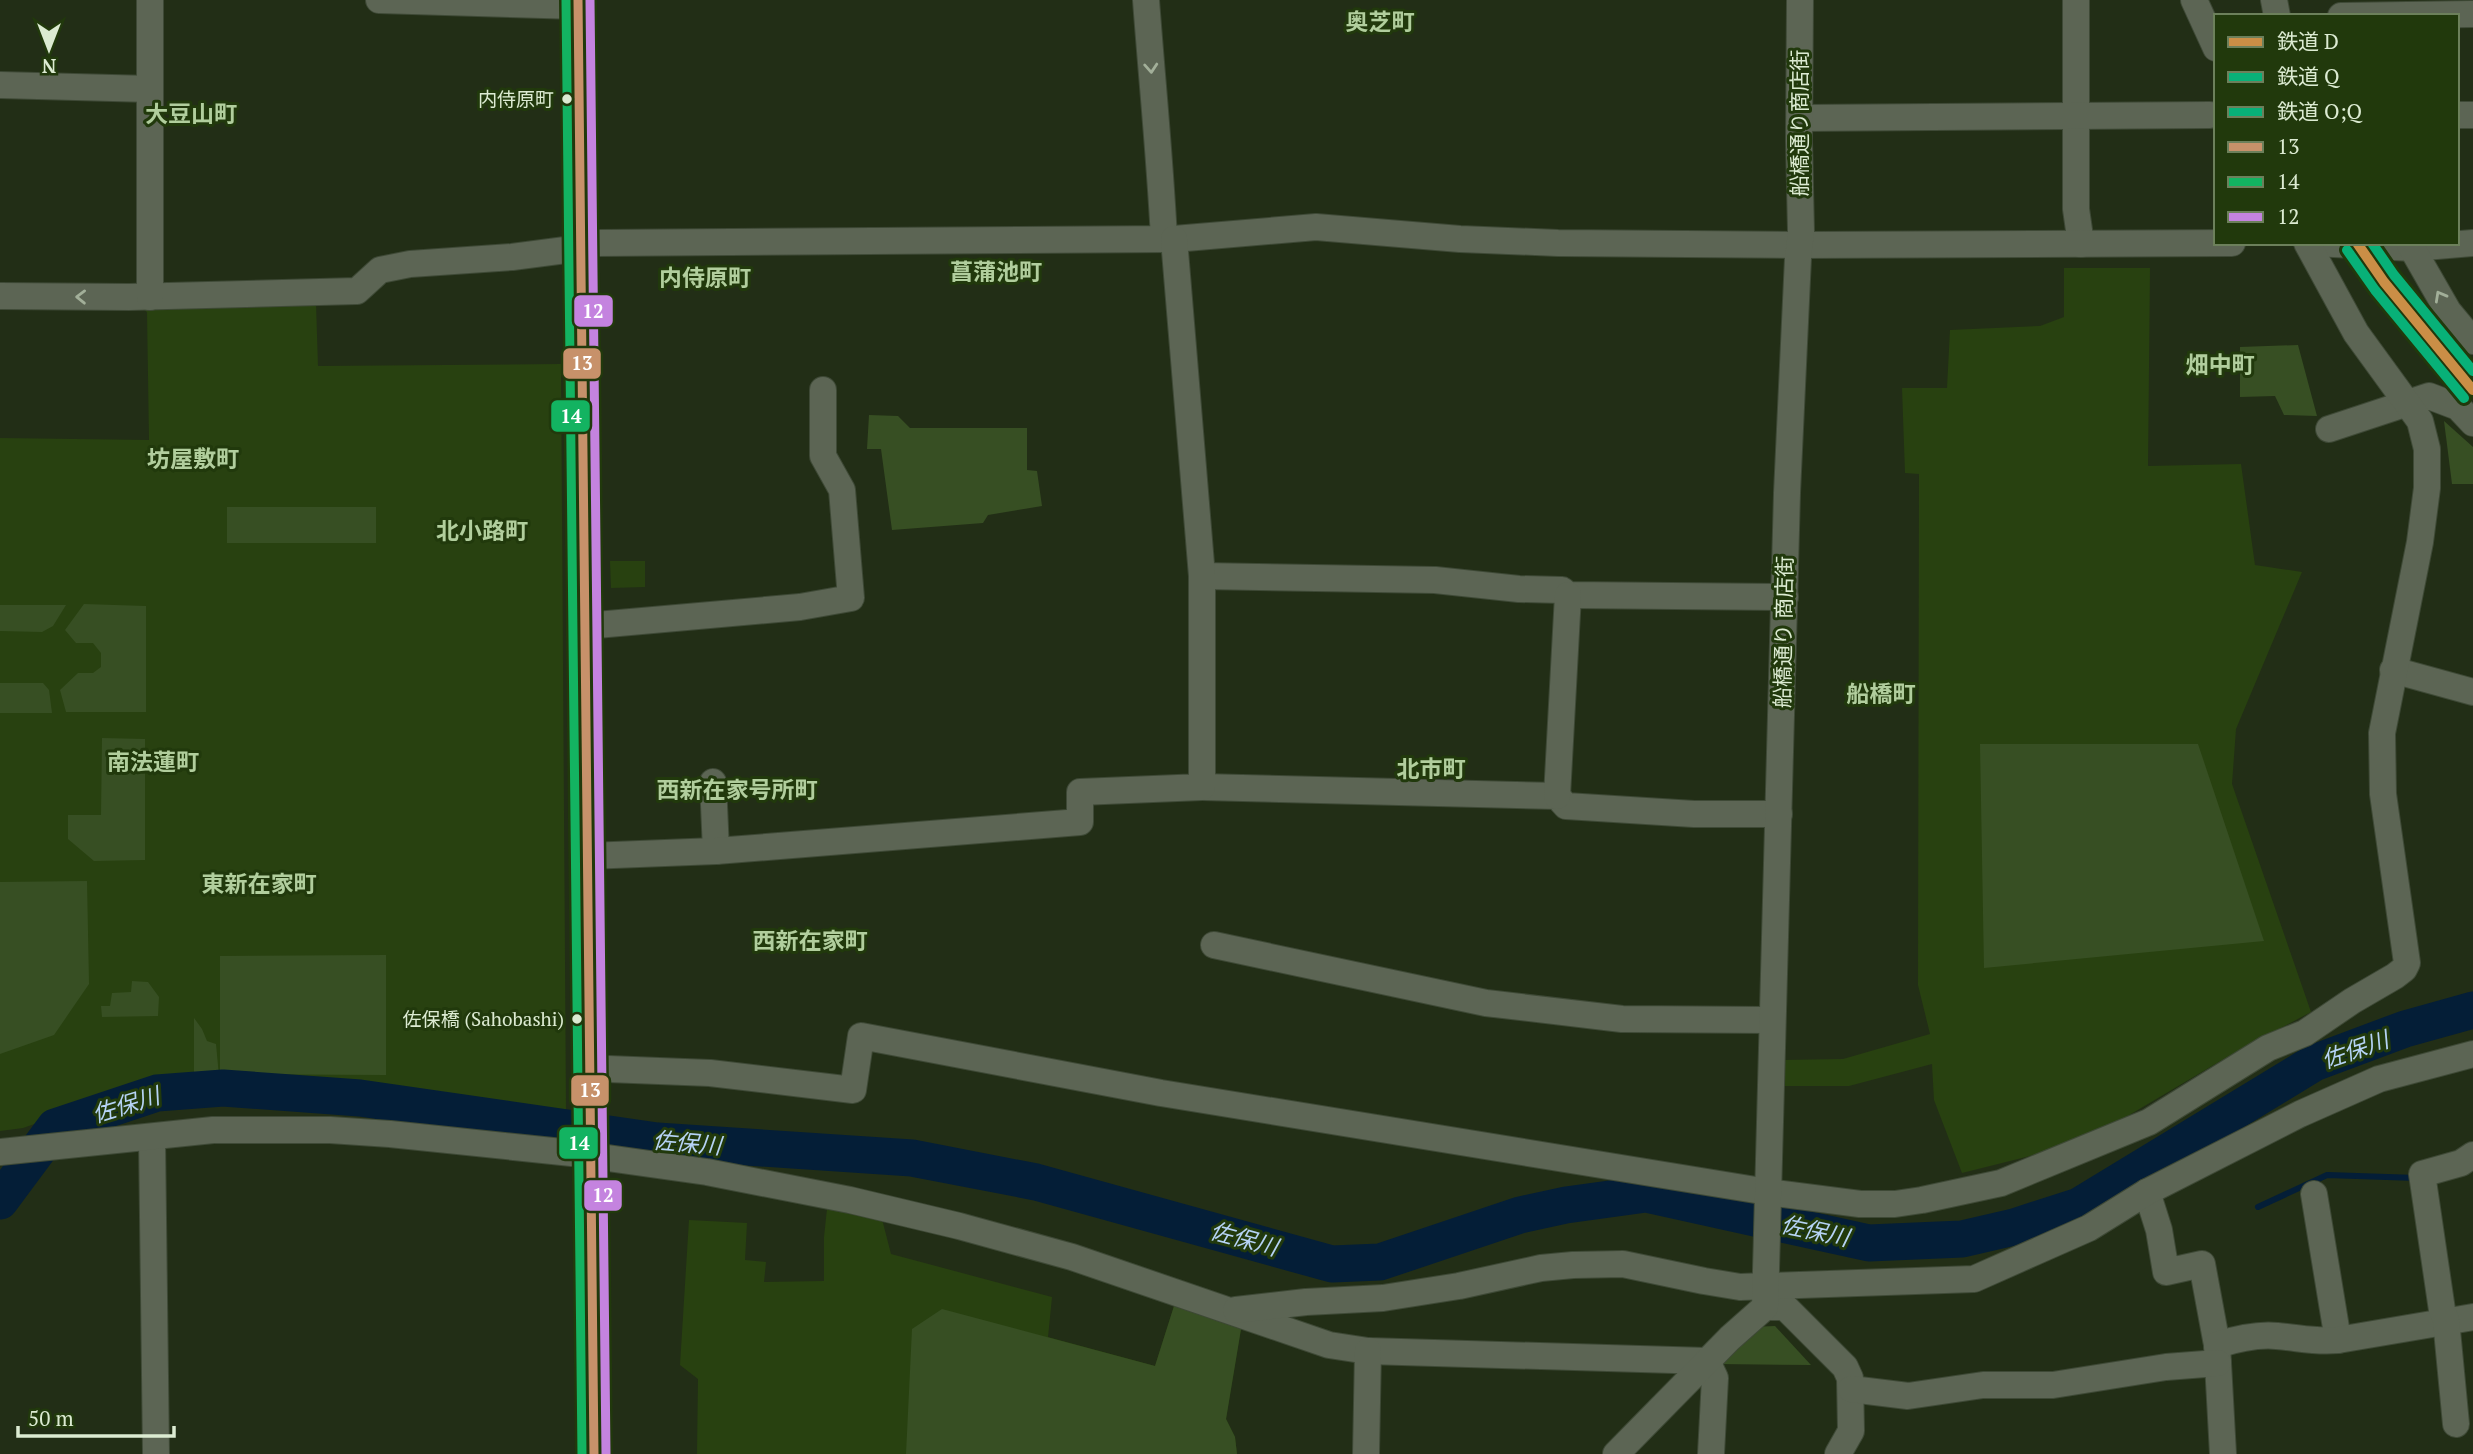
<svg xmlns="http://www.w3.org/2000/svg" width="2473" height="1454" viewBox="0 0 2473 1454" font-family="'PT Serif','Noto Sans JP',serif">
<rect width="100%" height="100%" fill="#222e16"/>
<!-- built -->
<g fill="#284110">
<path d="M 2064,268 L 2150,268 L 2148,466 L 2241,464 L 2255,565 L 2302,572 L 2236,729 L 2232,784 L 2311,1012 L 2239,1050 L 2082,1143 L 1962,1173 L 1934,1100 L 1932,1064 L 1849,1086 L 1783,1086 L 1782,1060 L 1843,1059 L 1930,1034 L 1918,985 L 1919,474 L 1905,473 L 1902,388 L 1947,388 L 1950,330 L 2040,326 L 2064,317 Z"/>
<path d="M 134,303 L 316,303 L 318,366 L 561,364 L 566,1110 L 383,1087 L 219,1080 L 146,1085 L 23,1128 L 0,1131 L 0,438 L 149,440 L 147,312 Z"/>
<path d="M 610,561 L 645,561 L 645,587 L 611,588 Z"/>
<path d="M 827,1209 L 882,1219 L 891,1254 L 1052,1297 L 1048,1337 L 1155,1366 L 1174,1306 L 1241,1329 L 1226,1419 L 1235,1437 L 1237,1454 L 697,1454 L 698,1379 L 680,1365 L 689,1220 L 747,1223 L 745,1260 L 766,1262 L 764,1282 L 824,1281 L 824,1237 Z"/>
</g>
<!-- green -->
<g fill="#374f23">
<path d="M 2298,345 L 2317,416 L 2284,415 L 2275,396 L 2240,397 L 2240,347 Z"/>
<path d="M 869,415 L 898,416 L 910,428 L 1027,428 L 1027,470 L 1037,471 L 1042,506 L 988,515 L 983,523 L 892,530 L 881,449 L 867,449 Z"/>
<path d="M 2444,421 L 2473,447 L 2473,484 L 2452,484 Z"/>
<rect x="227" y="507" width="149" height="36"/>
<path d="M 84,604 L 146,606 L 146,712 L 66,712 L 60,690 L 78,673 L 93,673 L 101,667 L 101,653 L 93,643 L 76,643 L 65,630 Z"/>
<path d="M 0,605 L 66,605 L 53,626 L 42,632 L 0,631 Z"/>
<path d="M 0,683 L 43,683 L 49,690 L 52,713 L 0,713 Z"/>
<path d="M 102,738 L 145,739 L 145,860 L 94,861 L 68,839 L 68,815 L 101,815 Z"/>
<path d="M 1980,744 L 2198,744 L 2264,941 L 1984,968 Z"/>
<path d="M 87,881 L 89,984 L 54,1035 L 0,1054 L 0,882 Z"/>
<path d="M 386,955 L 386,1075 L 220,1074 L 220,956 Z"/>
<path d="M 132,981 L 148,982 L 159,997 L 158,1016 L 102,1017 L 101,1006 L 110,1006 L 112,993 L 131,992 Z"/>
<path d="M 194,1018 L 202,1029 L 207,1041 L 216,1044 L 219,1076 L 194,1075 Z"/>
<path d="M 1174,1306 L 1241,1329 L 1226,1419 L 1235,1437 L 1237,1454 L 906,1454 L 912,1329 L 942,1309 L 1155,1366 Z"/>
<path d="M 1775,1326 L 1811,1365 L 1717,1364 L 1752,1327 Z"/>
</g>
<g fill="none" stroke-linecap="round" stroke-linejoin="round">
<!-- stream -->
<path stroke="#041e37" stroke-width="6" d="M 2258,1207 L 2327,1175 L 2417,1178"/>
<!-- river -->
<path stroke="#041e37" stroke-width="37" d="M 0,1201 L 55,1127 L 157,1093 L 223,1088 L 360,1098 L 657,1141 L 912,1158 L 1036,1182 L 1332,1264 L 1380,1262 L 1520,1215 L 1566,1205 L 1646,1194 L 1869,1243 L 1962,1239 L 2014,1227 L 2079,1206 L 2314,1063 L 2405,1029 L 2473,1010"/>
<!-- minor casing -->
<g stroke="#3e4936" stroke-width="28">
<g id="minor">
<path d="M 379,0 L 578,6"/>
<path d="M 578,0 L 594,1454"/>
<path d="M 1146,0 C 1152,80 1160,159 1164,239"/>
<path d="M 2076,0 L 2076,209 L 2081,244"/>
<path d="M 2194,0 L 2216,48"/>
<path d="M 2274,0 L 2277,16"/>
<path d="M 2341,16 L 2473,14"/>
<path d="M 0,85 L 150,89"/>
<path d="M 2457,115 L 2473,115"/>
<path d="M 1800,118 L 2210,115"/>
<path d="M 2314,243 L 2413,248 L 2473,243"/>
<path d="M 2409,243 L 2448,311 L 2473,341"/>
<path d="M 0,296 L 129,297 L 357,291 L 380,270 L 410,264 L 512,257 L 581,248 L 596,243 L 1174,239 L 1316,227 L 1460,239 L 1558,243 L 1799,245 L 2232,243"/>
<path d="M 150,297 L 150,0"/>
<path d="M 2329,429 L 2429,396 L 2458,407 L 2473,423"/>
<path d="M 1202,576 L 1435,580 L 1519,589 L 1562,590 L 1568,595 L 1785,597"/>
<path d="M 585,626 L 800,607 L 851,598 L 842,490 L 823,456 L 823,390"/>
<path d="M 2393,670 L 2473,692"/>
<path d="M 713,782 L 716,851"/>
<path d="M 1202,787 L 1557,796 L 1566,806 L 1694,814 L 1779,814"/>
<path d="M 1557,796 L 1568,595"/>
<path d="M 588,856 L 716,851 L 1080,822 L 1080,792 L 1202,787 L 1202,576 L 1174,239"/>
<path d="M 1214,945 L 1486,1003 L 1622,1019 L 1771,1020"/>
<path d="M 608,1069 L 710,1073 L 853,1090 L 861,1036 L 1161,1093 L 1768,1192 L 1860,1204 L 1895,1204 L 1922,1200 L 2001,1183 L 2149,1122 L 2268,1048 L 2305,1033 L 2352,1001 L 2395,976 L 2404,969 L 2407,963 L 2383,794 L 2382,733 L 2420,542 L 2427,488 L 2427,449 L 2420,421 L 2356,333 L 2307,243"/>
<path d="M 152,1138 L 156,1454"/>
<path d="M 0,1152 L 213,1130 L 330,1130 L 390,1134 L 572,1153 L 707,1172 L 850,1200 L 959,1226 L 1072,1257 L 1329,1345 L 1368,1351 L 1707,1361"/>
<path d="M 2147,1192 L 2159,1230 L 2166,1272 L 2202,1264 L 2217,1345 L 2223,1454"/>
<path d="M 2314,1194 L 2338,1340"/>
<path d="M 1765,1307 L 1785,1307 L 1845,1367 L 1850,1378 L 1851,1431 L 1838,1454"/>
<path d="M 1236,1310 L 1306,1302 L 1383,1298 L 1459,1286 L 1541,1268 L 1573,1265 L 1623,1264 L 1704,1281 L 1740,1287 L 1974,1279 L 2089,1228 L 2147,1192 L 2300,1114 L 2379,1079 L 2473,1054"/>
<path d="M 2217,1345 C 2236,1339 2257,1334 2277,1336 C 2301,1338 2313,1342 2338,1340 L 2473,1317"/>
<path d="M 1707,1361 L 1715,1378 L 1711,1454"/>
<path d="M 1851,1389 L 1908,1396 L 1983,1385 L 2053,1385 L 2166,1367 L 2218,1363"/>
<path d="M 2456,1424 L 2446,1320 L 2442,1310 L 2422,1174 L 2461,1163 L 2473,1155"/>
<path d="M 1366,1454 L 1368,1351"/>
<path d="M 1616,1454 L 1730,1338 L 1765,1307 L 1787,493 L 1798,258 L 1801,232 L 1799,141 L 1800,0"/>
</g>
</g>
<!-- minor -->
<use href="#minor" stroke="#5c6554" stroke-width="26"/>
<!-- bus-1 casing -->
<g stroke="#21390c" stroke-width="14">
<path id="bus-1" d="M 578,0 L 594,1454"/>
</g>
<!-- bus-2 casing -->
<g stroke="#21390c" stroke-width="14">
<path id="bus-2" d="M 566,0 L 582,1454"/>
</g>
<!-- bus-3 casing -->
<g stroke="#21390c" stroke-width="14">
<path id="bus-3" d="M 590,0 L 606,1454"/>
</g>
<!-- bus-1 -->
<use href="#bus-1" stroke="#c7916a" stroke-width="9"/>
<!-- bus-2 -->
<use href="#bus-2" stroke="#13b361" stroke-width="9"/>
<!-- bus-3 -->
<use href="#bus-3" stroke="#c483df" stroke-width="9"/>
<!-- rail-1 casing -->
<g stroke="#21390c" stroke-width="16">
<path id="rail-1" d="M 2357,243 L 2384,282 L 2473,390"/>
</g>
<!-- rail-2 casing -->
<g stroke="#21390c" stroke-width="16">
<path id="rail-2" d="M 2347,250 L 2375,290 L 2464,398"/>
</g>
<!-- rail-3 casing -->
<g stroke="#21390c" stroke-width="16">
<path id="rail-3" d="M 2372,243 L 2394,275 L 2473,371"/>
</g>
<!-- rail-1 -->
<use href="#rail-1" stroke="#ca8e46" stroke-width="10"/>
<!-- rail-2 -->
<use href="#rail-2" stroke="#08b178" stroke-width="10"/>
<!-- rail-3 -->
<use href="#rail-3" stroke="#08b178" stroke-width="10"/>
</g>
<!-- one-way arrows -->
<defs><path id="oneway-chevron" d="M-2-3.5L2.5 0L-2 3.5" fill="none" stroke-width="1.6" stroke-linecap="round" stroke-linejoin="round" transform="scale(1.75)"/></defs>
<g stroke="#a2af99">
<use href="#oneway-chevron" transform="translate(1151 68) rotate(86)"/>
<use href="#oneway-chevron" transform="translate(2440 296) rotate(-119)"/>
<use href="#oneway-chevron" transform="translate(81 297) rotate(-179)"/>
</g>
<!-- markers -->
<g fill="#dcebd2" stroke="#21390c" stroke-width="2.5">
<circle cx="567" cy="99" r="6"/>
<circle cx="577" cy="1019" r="6"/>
</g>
<g text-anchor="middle" stroke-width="6" stroke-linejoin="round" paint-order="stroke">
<!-- bus labels -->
<g font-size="19" fill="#dcebd2" stroke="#21390c" text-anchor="end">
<text x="554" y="106">内侍原町</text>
<text x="564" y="1026">佐保橋 (Sahobashi)</text>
</g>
<!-- street labels -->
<g font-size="21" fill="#dcebd2" stroke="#21390c">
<text transform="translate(1800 123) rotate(-90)" y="7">船橋通り商店街</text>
<text transform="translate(1784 632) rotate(-89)" y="7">船橋通り 商店街</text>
</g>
<!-- neighbourhood labels -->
<g font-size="23" font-weight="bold" fill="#b1ce9d" stroke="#21390c">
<text x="1380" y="30">奥芝町</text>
<text x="191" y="122">大豆山町</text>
<text x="996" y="280">菖蒲池町</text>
<text x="705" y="286">内侍原町</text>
<text x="2220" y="373">畑中町</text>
<text x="193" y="467">坊屋敷町</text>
<text x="482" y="539">北小路町</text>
<text x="1881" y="702">船橋町</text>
<text x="153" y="770">南法蓮町</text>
<text x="1431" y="777">北市町</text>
<text x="737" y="798">西新在家号所町</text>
<text x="259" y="892">東新在家町</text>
<text x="810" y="949">西新在家町</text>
</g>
<!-- water labels -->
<g font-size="23" font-style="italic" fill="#b6d3f5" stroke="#21390c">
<text transform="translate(2355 1050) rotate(-19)" y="8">佐保川</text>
<text transform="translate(126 1105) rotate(-17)" y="8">佐保川</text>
<text transform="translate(687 1143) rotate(5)" y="8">佐保川</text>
<text transform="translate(1815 1231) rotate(12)" y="8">佐保川</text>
<text transform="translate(1244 1239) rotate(15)" y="8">佐保川</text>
</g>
</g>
<g stroke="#21390c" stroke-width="2.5">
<rect x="573" y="294" width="41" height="34" rx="7" fill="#c483df"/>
<rect x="562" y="347" width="40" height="33" rx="7" fill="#c7916a"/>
<rect x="550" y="399" width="41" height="34" rx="7" fill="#13b361"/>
<rect x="570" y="1074" width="40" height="33" rx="7" fill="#c7916a"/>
<rect x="558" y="1126" width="41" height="34" rx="7" fill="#13b361"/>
<rect x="583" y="1179" width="40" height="33" rx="7" fill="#c483df"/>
</g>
<g font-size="19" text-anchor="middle" font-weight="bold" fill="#fff">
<text x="593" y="318">12</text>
<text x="582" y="370">13</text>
<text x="571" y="423">14</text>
<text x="590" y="1097">13</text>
<text x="579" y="1150">14</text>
<text x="603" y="1202">12</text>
</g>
<!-- legend -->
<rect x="2214" y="14" width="245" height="231" fill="#21390c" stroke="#6c805b" stroke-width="2"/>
<rect x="2228" y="37" width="35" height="10" fill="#ca8e46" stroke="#6c805b" stroke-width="2"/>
<text x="2277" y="49" font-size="21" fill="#dcebd2">鉄道 D</text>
<rect x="2228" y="72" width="35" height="10" fill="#08b178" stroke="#6c805b" stroke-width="2"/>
<text x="2277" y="84" font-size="21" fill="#dcebd2">鉄道 Q</text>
<rect x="2228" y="107" width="35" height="10" fill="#08b178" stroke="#6c805b" stroke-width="2"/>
<text x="2277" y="119" font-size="21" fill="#dcebd2">鉄道 O;Q</text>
<rect x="2228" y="142" width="35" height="10" fill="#c7916a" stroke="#6c805b" stroke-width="2"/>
<text x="2277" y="154" font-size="21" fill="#dcebd2">13</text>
<rect x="2228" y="177" width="35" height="10" fill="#13b361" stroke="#6c805b" stroke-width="2"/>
<text x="2277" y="189" font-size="21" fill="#dcebd2">14</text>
<rect x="2228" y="212" width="35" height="10" fill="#c483df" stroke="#6c805b" stroke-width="2"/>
<text x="2277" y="224" font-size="21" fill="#dcebd2">12</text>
<!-- north arrow -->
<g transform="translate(49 49) rotate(180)" stroke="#21390c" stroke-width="5" paint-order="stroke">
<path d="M0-5L12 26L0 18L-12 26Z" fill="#dcebd2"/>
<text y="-10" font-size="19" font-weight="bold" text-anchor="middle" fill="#dcebd2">N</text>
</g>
<!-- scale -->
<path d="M18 1426v10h156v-10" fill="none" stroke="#dcebd2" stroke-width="3.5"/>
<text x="28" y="1426" font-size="21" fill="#dcebd2" stroke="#21390c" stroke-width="5" paint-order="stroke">50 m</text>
</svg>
